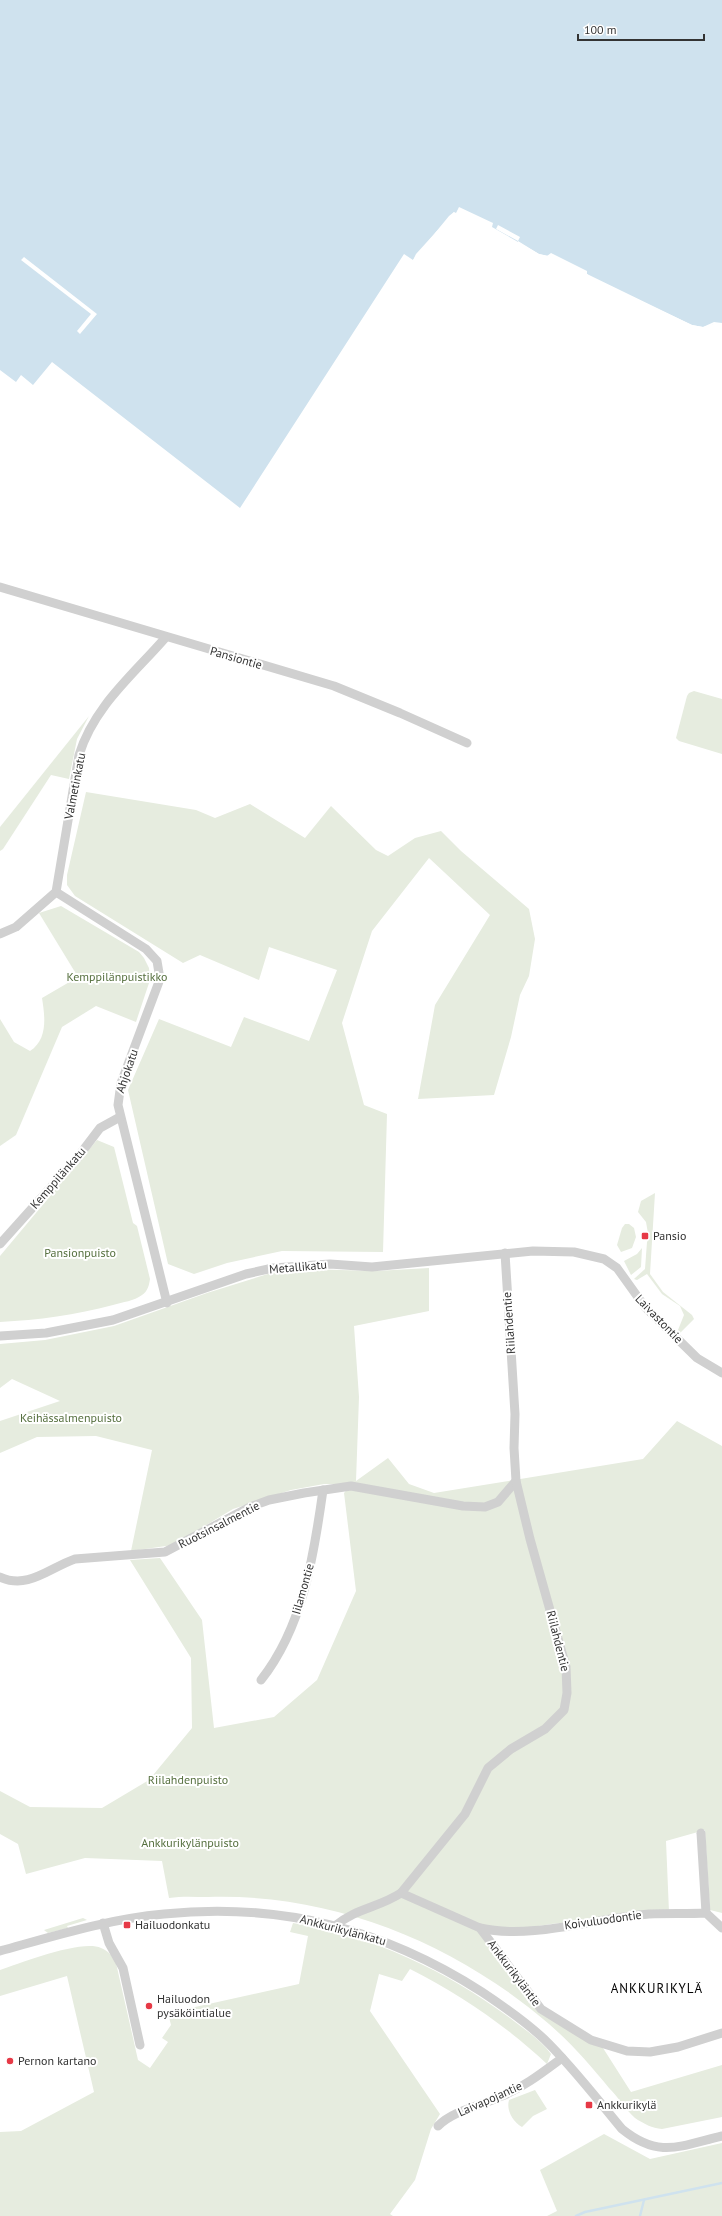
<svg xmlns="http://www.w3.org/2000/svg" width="722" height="2216" viewBox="0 0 722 2216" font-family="'PT Sans',sans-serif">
<rect width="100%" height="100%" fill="#fff"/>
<!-- green -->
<g fill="#e6ecdf">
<path d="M 694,691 L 722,699 L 722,754 L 679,741 L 676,738 L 687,696 L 689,693 Z"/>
<path d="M 89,716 L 77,739 L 69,779 L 51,775 L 3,849 L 0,851 L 0,827 Z"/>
<path d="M 86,792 L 196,810 L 215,818 L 250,804 L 305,838 L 331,806 L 376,850 L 388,856 L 415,838 L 441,831 L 461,851 L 529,909 L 535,939 L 529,976 L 520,995 L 511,1037 L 494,1095 L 418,1099 L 435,1005 L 490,915 L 429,858 L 372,931 L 342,1023 L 364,1105 L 387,1114 L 383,1252 L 282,1251 L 227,1263 L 194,1274 L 168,1264 L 128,1090 L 159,1019 L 231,1047 L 244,1017 L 309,1041 L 337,970 L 269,947 L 259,980 L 200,955 L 183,963 L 75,896 L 67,885 L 67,875 Z"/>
<path d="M 61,906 L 139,952 L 144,958 L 149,968 L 150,980 L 136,1022 L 96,1006 L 62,1027 L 16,1135 L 0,1146 L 0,1019 L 14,1042 L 30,1051 C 48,1039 45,1017 42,998 L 78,977 L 39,913 Z"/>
<path d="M 97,1140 L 114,1147 L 133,1223 L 137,1226 L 150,1279 C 149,1285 148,1291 142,1295 C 134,1301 123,1302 113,1305 C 76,1315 38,1320 0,1322 L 0,1256 Z"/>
<path d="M 655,1193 L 650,1274 L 663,1292 L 692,1315 L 694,1319 L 680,1333 L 678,1330 L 684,1315 L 680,1306 L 662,1294 L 647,1274 L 637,1280 L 634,1279 L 645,1269 L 647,1242 L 649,1239 L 646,1222 L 638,1212 L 641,1201 Z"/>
<path d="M 625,1224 L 629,1224 L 634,1228 L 636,1237 L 632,1248 L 621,1252 L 617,1245 L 622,1228 Z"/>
<path d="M 642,1248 L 641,1267 L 631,1275 L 624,1261 L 637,1254 Z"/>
<path d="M 429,1268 L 429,1311 L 354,1326 L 359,1397 L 356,1481 L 388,1458 L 409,1484 L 434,1493 L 643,1459 L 677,1421 L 722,1446 L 722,1913 L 710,1910 L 705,1830 L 666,1841 L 669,1912 L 551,1924 L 483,1935 L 541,2011 L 603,2048 L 631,2092 L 722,2065 L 722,2117 L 662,2129 C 652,2128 644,2124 635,2118 C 626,2110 618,2097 609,2088 C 591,2066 571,2043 549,2024 C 455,1943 333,1893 208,1897 C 195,1897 182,1896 169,1898 L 162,1861 L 85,1858 L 26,1874 L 18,1844 L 0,1834 L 0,1791 L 30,1807 L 102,1808 L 149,1780 L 192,1728 L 191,1658 L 130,1560 L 160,1558 L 202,1620 L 214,1728 L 274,1717 L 317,1680 L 356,1591 L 344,1493 L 352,1484 L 324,1484 L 291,1490 L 233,1509 L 173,1545 L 131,1551 L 152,1450 L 96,1436 L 37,1437 L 0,1453 L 0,1421 L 60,1401 L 12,1379 L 0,1388 L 0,1344 L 45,1340 L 114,1326 L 207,1293 L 271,1273 L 289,1274 L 304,1269 L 376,1271 Z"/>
<path d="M 83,1918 L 87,1920 L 67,1926 L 68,1928 L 48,1933 L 44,1930 Z"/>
<path d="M 293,1923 C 373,1936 445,1970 510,2018 C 524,2029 540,2039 551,2054 L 547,2064 C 505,2025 461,1995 410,1969 L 402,1981 L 379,1974 L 370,2011 L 440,2114 L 431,2129 L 415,2180 L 390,2214 L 393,2216 L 0,2216 L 0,2132 L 21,2131 L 94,2092 L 67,1976 L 0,1996 L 0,1970 C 21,1963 82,1939 101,1948 C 109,1951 112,1956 116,1963 L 138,2060 L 150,2068 L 168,2042 L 162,2038 L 171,2025 L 168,2013 L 299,1984 L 308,1936 L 290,1932 Z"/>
<path d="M 535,2090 L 547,2109 L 533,2116 L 522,2127 C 513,2122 506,2110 509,2100 Z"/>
<path d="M 604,2134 L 650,2159 L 722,2143 L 722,2216 L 547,2216 L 557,2211 L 540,2170 Z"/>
</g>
<!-- water -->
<path fill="#cfe2ee" d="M 0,0 L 722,0 L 722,323 L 717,323 L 703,327 L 692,325 L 592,278 L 587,274 L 587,271 L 551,253 L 547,256 L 539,254 L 492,227 L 493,223 L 459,207 L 456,213 L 454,212 L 449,216 L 413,260 L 404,254 L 240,508 L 52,362 L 33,385 L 21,375 L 16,382 L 0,370 Z"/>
<!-- pier -->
<g fill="#fff">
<path d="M 454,212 L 455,215 L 451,217 L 415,261 L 413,260 L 416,254 Z"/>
<path d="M 498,225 L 520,237 L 518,241 L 539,254 L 549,256 L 548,258 L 538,256 L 518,243 L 518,241 L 496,229 Z"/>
<path d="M 24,257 L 97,314 L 80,334 L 77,331 L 91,314 L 21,260 Z"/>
<path d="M 587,274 L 692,325 L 703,327 L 714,322 L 722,323 L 722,326 L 714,324 L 703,329 L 691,326 L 591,280 L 586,276 Z"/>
</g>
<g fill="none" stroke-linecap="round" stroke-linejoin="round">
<!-- stream -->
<g stroke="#cfe2ee" stroke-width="2.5">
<path d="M 576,2216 L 585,2212 L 722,2183"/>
<path d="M 640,2216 L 644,2200"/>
</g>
<!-- minor -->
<g stroke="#d0d0d0" stroke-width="9">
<path d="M 0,587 L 334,686 L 400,713 L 467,743"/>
<path d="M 56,892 L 146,949 L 157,961 L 160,979 L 121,1083 L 118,1105 L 167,1303"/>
<path d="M 0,934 L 16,927 L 56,892 L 79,755 C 94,706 134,674 166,637"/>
<path d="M 0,1244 L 78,1157 L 100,1128 L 120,1117"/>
<path d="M 0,1336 L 46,1333 L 113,1320 L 246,1274 L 273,1268 L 330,1264 L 372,1267 L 533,1251 L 574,1252 L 604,1259 L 617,1268 L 645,1307 L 697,1358 L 722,1373"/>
<path d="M 0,1577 C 28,1590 49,1568 75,1559 L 165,1552 L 250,1507 L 269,1500 L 304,1493 L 351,1486 L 463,1506 L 485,1507 L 498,1502 L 516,1481"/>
<path d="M 261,1680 C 303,1627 314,1555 323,1490"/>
<path d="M 701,1833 L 706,1913"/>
<path d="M 401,1893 L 480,1928 L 541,2009 L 591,2040 L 627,2051 L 650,2052 L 678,2047 L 722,2033"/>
<path d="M 103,1923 L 109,1943 L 123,1968 L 140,2045"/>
<path d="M 335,1926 C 356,1908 378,1908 401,1893 L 465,1814 L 488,1768 L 511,1749 L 545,1729 L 564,1710 L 567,1693 L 566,1667 L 530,1539 L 516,1481 L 514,1448 L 515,1414 L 505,1253"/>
<path d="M 480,1928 C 531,1940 596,1918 649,1914 C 668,1913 687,1914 706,1913 L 722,1928"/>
<path d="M 0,1951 C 54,1936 108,1919 164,1914 C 281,1902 384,1929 482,1992 C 503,2006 525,2021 544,2039 C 572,2066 597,2099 622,2129 C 659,2159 680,2146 722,2136"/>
<path d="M 438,2126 C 454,2110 481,2106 502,2096 C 524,2087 543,2072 562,2058"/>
</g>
</g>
<!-- markers -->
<g fill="#e63946" stroke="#fff" stroke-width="1.5">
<rect x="641" y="1232" width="8" height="8" rx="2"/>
<rect x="123" y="1921" width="8" height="8" rx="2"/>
<circle cx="149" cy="2006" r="4"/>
<circle cx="10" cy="2061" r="4"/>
<rect x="585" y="2101" width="8" height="8" rx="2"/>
</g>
<g text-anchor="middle" stroke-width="4" stroke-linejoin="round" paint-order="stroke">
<!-- street labels -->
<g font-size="12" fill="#333" stroke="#fff">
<text transform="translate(236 658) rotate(16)" y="4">Pansiontie</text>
<text transform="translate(75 786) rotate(-79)" y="4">Valmetinkatu</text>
<text transform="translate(127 1071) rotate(-71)" y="4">Ahjokatu</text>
<text transform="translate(58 1178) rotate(-49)" y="4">Kemppilänkatu</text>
<text transform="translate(298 1267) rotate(-5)" y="4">Metallikatu</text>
<text transform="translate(659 1319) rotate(46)" y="4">Laivastontie</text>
<text transform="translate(509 1323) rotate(-94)" y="4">Riilahdentie</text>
<text transform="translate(219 1525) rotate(-27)" y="4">Ruotsinsalmentie</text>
<text transform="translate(303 1589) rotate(-74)" y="4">Iilamontie</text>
<text transform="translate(558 1641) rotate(76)" y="4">Riilahdentie</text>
<text transform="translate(603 1920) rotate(-8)" y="4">Koivuluodontie</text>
<text transform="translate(343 1930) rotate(15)" y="4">Ankkurikylänkatu</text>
<text transform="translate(514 1973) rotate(53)" y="4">Ankkurikyläntie</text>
<text transform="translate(490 2099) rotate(-24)" y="4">Laivapojantie</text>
</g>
<!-- park labels -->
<g font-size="12" fill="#56703f" stroke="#fff">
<text x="117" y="981">Kemppilänpuistikko</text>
<text x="80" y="1257">Pansionpuisto</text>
<text x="71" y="1422">Keihässalmenpuisto</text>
<text x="188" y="1784">Riilahdenpuisto</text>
<text x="190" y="1847">Ankkurikylänpuisto</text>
</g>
<!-- poi labels -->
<g font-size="12" fill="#333" stroke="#fff" text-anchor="start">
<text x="653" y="1240">Pansio</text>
<text x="135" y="1929">Hailuodonkatu</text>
<text x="157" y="2003">Hailuodon<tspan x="157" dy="14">pysäköintialue</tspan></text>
<text x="18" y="2065">Pernon kartano</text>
<text x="597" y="2109">Ankkurikylä</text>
</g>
<!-- neighbourhood labels -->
<g font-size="13" letter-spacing="1" fill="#000" stroke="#fff">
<text x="657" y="1993">ANKKURIKYLÄ</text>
</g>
</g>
<!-- scale -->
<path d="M578 34v6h126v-6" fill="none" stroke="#333333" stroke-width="2"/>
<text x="584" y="34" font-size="12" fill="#333333" stroke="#ffffff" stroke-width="3" paint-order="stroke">100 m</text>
</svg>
